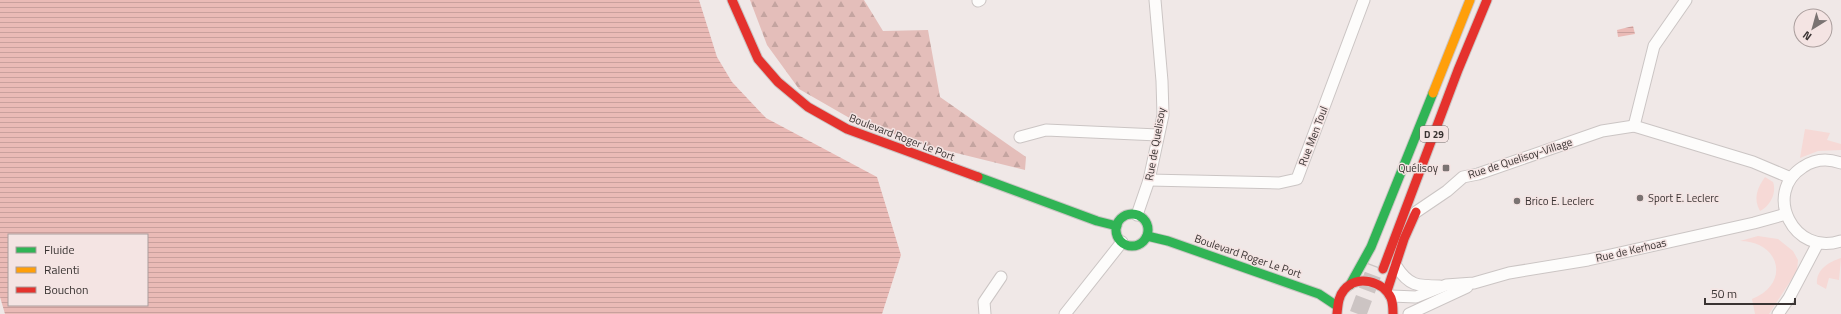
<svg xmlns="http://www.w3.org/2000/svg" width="1841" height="314" viewBox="0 0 1841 314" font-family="'Titillium Web',sans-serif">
<defs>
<pattern id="forest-firs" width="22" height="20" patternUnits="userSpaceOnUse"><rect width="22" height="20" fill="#e4beba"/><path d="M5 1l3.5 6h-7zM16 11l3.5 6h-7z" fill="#c4a4a0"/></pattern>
<pattern id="water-rules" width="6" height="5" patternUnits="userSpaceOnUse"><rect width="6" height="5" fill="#eabab6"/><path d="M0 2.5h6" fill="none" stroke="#c9a09d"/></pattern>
</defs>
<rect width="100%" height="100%" fill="#f0e8e7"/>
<!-- grass -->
<g fill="#f6d9d6">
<path d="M 1805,129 L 1830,133 L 1827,140 L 1841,144 L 1841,150 L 1818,151 L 1800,158 Z"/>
<path d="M 1765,177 L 1773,182 C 1777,193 1770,206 1760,211 C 1753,199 1757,188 1765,177 Z"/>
<path d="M 1758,236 L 1778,239 L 1793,251 L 1798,260 L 1797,271 L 1769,314 L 1755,314 L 1752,299 C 1791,284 1780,241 1740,241 Z"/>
<path d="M 1841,258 L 1839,280 L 1829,278 L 1826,289 L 1817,284 C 1816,269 1829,262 1841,258 Z"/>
</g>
<!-- forest -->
<path fill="url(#forest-firs)" d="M 750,0 L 864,0 L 883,31 L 928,30 L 940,97 L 1026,157 L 1025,170 L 928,146 L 853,120 L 799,89 L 767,45 Z"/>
<!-- water -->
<g fill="url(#water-rules)" fill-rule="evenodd">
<path d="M 0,0 L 699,0 L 717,57 L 732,82 L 766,118 L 877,177 L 901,255 L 882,314 L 5,314 L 0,297 ZM 9,235 L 147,235 L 147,305 L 9,305 Z"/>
<path d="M 1633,26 L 1635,34 L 1618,37 L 1617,30 Z"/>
</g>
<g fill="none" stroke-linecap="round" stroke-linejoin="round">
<!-- primary-tunnel -->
<path stroke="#ccc4c3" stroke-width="17" stroke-dasharray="17 8" stroke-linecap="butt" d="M 1358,314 L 1376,266"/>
<!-- street casing -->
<g stroke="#cbc5c4" stroke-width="13">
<g id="street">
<path d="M 978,1 L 980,0"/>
<path d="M 1634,126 L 1654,46 L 1686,0"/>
<path d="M 1020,137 L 1046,130 L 1158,135"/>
<path d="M 1841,163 C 1827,158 1815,159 1803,167 C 1762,193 1794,257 1841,241"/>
<path d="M 1149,180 L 1279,183 L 1297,179 L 1364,0"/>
<path d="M 1416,212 L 1447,191 L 1463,177 L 1478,174 L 1602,131 L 1634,126 L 1753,162 L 1791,178"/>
<path d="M 1137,215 L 1149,180 L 1163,115 L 1162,81 L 1155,0"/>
<path d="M 1396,266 C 1409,286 1417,286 1440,286"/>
<path d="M 1391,296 L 1416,297 L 1446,285 L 1474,283 L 1509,273 L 1588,260 L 1754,223 L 1786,214"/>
<path d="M 985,314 L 984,302 L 1001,277"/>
<path d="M 1065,314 L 1122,242"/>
<path d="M 1409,314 L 1467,287"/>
<path d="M 1778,314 L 1789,298 L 1818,243"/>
</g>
</g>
<!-- fast casing -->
<g stroke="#cbc5c4" stroke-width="11">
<g id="fast">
<path d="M 978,177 L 1097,221 L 1117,226"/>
<circle cx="1132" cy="230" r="16"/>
<path d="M 1147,236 L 1168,241 L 1319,294 L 1337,306"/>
<path d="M 1350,285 L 1371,247 L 1433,93"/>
</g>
</g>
<!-- slow casing -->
<g stroke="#cbc5c4" stroke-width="11">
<path id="slow" d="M 1433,93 L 1470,0"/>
</g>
<!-- jam casing -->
<g stroke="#cbc5c4" stroke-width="11">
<g id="jam">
<path d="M 732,0 L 758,59 L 778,82 L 808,107 L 847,129 L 978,177"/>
<path d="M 1383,269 L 1458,70 L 1487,0"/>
<path d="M 1387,291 L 1404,239 L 1416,212"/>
<path d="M 1337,314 C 1338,305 1338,297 1344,290 C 1357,274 1383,281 1391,298 C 1393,303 1393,309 1393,314"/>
</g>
</g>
<!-- street -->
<use href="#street" stroke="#fdfcfb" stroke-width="11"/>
<!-- fast -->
<use href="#fast" stroke="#30b455" stroke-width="9"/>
<!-- slow -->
<use href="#slow" stroke="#ff9f0a" stroke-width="9"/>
<!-- jam -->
<use href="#jam" stroke="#e5322d" stroke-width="9"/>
</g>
<!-- markers -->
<g fill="#7a7372" stroke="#f4e4e3" stroke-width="1.5">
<rect x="1442" y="164" width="8" height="8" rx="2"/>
<circle cx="1640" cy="198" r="4"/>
<circle cx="1517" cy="201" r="4"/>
</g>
<g text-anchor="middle" stroke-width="3" stroke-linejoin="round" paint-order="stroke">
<!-- shield labels -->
<rect fill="#f4e4e3" stroke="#726968" stroke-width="1" x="1420" y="126" width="28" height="16" rx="3"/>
<g font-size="10" font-weight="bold" fill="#3a3433">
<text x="1434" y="138">D 29</text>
</g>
<!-- street labels -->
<g font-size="11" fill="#3a3433" stroke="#f4e4e3">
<text transform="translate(1313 136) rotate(-69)" y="4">Rue Men Toul</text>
<text transform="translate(902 137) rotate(21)" y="4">Boulevard Roger Le Port</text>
<text transform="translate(1155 144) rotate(-80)" y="4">Rue de Quelisoy</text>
<text transform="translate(1520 158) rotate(-18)" y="4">Rue de Quelisoy-Village</text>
<text transform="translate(1631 250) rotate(-13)" y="4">Rue de Kerhoas</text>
<text transform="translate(1248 256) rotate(19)" y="4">Boulevard Roger Le Port</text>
</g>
<!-- poi labels -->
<g font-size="11" fill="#3a3433" stroke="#f4e4e3" text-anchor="start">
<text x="1438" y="172" text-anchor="end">Quélisoy</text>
<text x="1648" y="202">Sport E. Leclerc</text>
<text x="1525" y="205">Brico E. Leclerc</text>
</g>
</g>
<!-- legend -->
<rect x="8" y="234" width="140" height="72" fill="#f4e4e3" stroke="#aa9e9d"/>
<rect x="16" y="247" width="20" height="6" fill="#30b455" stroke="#aa9e9d"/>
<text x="44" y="254" font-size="12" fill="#3a3433">Fluide</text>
<rect x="16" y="267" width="20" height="6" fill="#ff9f0a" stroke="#aa9e9d"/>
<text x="44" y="274" font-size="12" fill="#3a3433">Ralenti</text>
<rect x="16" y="287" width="20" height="6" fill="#e5322d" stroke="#aa9e9d"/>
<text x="44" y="294" font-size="12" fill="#3a3433">Bouchon</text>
<!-- north arrow -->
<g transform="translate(1813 28) rotate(217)"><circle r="19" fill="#f4e4e3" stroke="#aa9e9d"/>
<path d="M0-3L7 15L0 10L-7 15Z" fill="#7a7372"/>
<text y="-6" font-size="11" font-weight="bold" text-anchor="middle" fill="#3a3433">N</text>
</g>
<!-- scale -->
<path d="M1705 298v6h90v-6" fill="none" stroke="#3a3433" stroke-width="2"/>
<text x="1711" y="298" font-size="12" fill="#3a3433" stroke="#f4e4e3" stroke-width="3" paint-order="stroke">50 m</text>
</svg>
